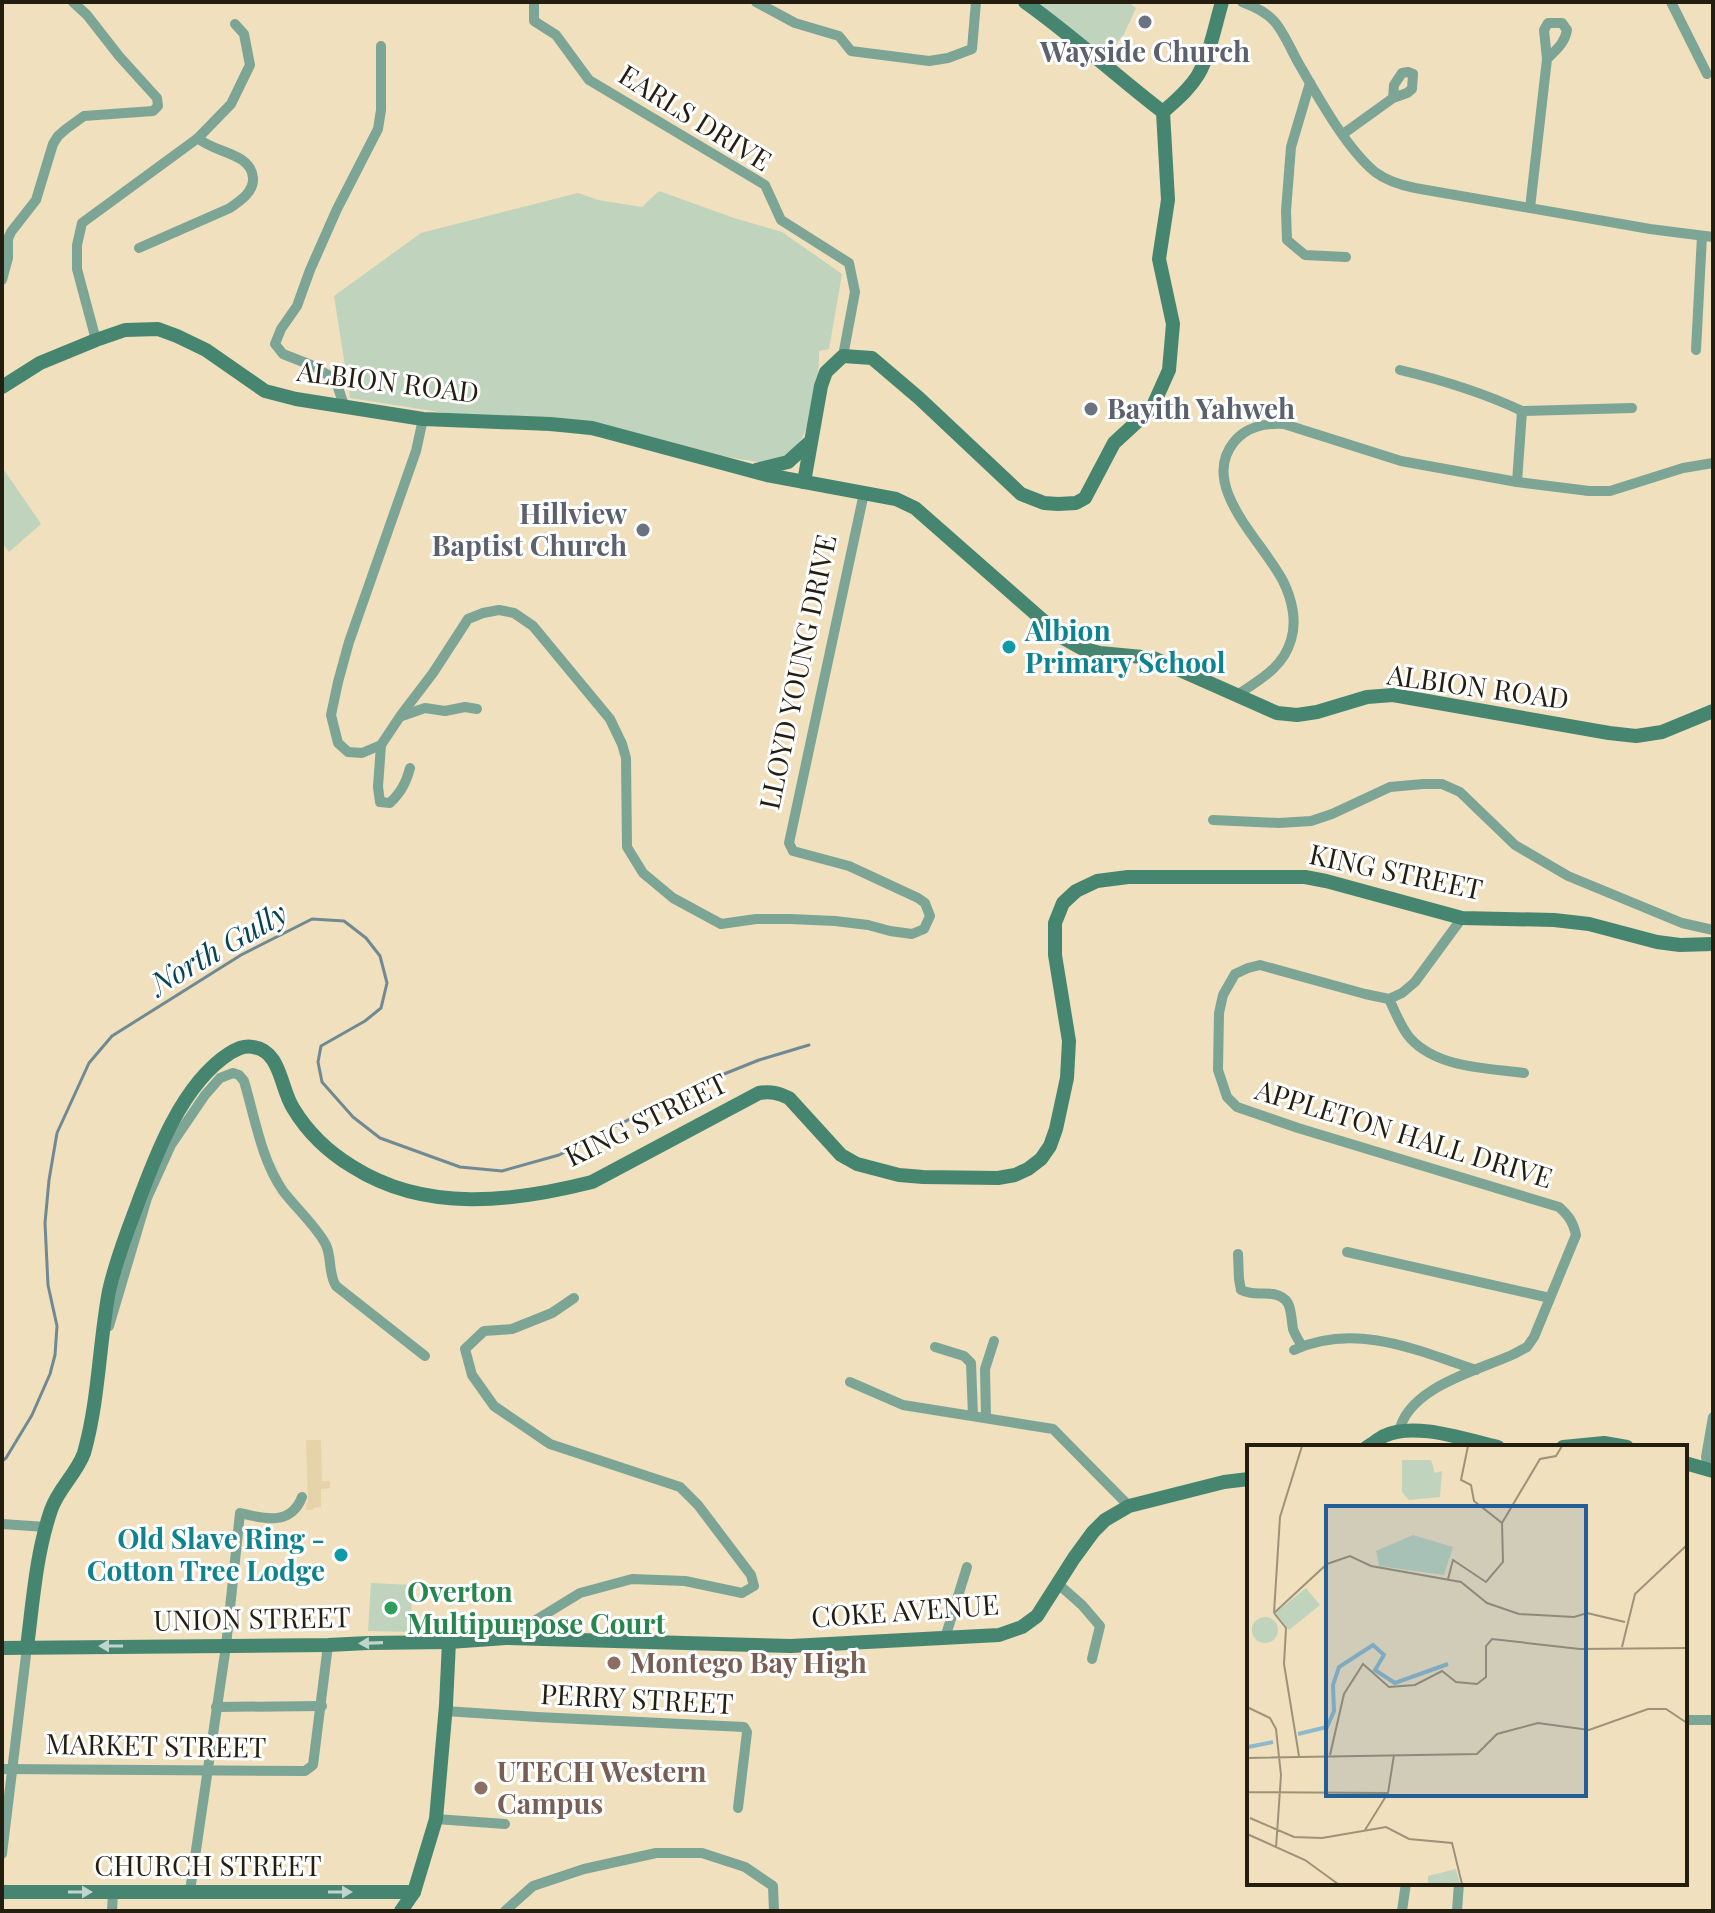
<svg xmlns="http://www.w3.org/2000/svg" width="1715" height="1913" viewBox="0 0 1715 1913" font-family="'Playfair Display',serif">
<rect width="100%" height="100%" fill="#f0e0be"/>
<!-- built -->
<path fill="#e6d3aa" d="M 306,1440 L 321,1440 L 322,1481 L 330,1481 L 330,1488 L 321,1489 L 321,1507 L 313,1508 L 313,1510 L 306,1510 L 306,1503 L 308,1503 Z"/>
<!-- green -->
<g fill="#c0d3bc">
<path d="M 1031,2 L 1128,2 L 1136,8 L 1124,34 L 1103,61 Z"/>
<path d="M 659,191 L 734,218 L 782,232 L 842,274 L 829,349 L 819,351 C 819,381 814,441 784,457 C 778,461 767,461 759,462 L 350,398 L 334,296 L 421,233 L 578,193 L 598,200 L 642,207 Z"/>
<path d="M 2,467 L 41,524 L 9,552 L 2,542 Z"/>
<path d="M 371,1583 L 412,1585 L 411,1632 L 368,1631 Z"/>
</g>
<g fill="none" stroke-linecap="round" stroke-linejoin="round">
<!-- stream -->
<path stroke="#6f8a93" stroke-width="3" d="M 2,1461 L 6,1458 L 32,1415 L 50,1374 L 55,1355 L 57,1326 L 48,1285 L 45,1223 L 49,1180 L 57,1133 L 89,1063 L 112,1036 L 241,955 L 312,919 L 344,921 L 366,938 L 380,956 L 387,983 L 381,1008 L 365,1021 L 321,1046 L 318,1062 L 322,1082 L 353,1117 L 380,1138 L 460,1167 L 502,1171 L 559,1155 L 699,1084 L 759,1060 L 809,1045"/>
<!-- street -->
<g stroke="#7ca595" stroke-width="10">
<path d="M 534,2 L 534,21 L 556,35 L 589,80 L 765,185 L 781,220 L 849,263 L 855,292 L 843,356"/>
<path d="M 756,2 L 795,23 L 839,36 L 851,51 L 929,61 L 948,58 L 972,49 L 976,2"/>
<path d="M 1242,2 C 1253,6 1266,12 1274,21 C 1284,32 1292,52 1299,64 C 1318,97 1346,148 1375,172 C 1387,181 1400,185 1415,188 L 1650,229 L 1713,237"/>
<path d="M 1671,2 L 1707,74"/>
<path d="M 1310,83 L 1291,147 L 1286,211 L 1287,240 L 1305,255 L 1346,257"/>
<path d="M 1343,134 L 1393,98 L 1407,93 L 1412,89 L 1413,74 L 1408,72 L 1402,73 L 1394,85 L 1393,98"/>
<path d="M 1530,208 L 1547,59 L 1544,30 L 1548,23 L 1562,23 L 1567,30 C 1565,43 1556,50 1547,59"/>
<path d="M 139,248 L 230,208 C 240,201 254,192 253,178 C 251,152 213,153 198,138"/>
<path d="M 2,280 L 8,258 L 8,239 L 11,232 L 36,200 L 53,144 L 58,136 L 66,129 L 84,116 L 153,111 L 158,106 L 157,98 L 119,56 L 87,15 L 73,2"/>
<path d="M 96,340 L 77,269 L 77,245 L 82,223 L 198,138 L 231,104 L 250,65 L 244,34 L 235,24"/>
<path d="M 1696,350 L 1702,236"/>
<path d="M 1400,370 C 1442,380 1482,392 1522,411"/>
<path d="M 344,405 L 335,379 L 311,365 L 283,354 L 275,344 L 281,329 L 297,306 L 310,270 L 337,209 L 378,129 L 381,110 L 381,46"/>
<path d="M 423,419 L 416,451 L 349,642 L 338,682 L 331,715 L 338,743 L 348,752 L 362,753 L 381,745 L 401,715 L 433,673 L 468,619 L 483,613 L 499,610 L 514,613 L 533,626 L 610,719 L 622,744 L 626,758 L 627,847 L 643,873 L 673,898 L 721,924 L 756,919 L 790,919 L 835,921 L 868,925 L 890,931 L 912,934 L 924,929 L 930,916 L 925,903 L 918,898 L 849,866 L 793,851 L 789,843 L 864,493"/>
<path d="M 1517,482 L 1522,411 L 1632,408"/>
<path d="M 1237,695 C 1259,680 1283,668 1291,640 C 1297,621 1292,599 1283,581 C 1264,543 1198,486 1234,442 C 1247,426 1265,423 1284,424 L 1401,461 L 1517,482 L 1589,491 L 1610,491 L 1683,468 L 1713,463"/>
<path d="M 402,716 L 425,708 L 445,711 L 465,707 L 477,709"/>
<path d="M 381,745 L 378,787 L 380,802 L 390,803 C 401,792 406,783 410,768"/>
<path d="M 1213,820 L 1279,823 L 1311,821 L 1332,814 L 1390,787 L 1423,784 L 1442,784 L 1460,792 L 1515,845 L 1568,876 L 1682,923 L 1713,930"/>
<path d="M 1389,999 C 1395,1011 1401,1028 1410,1038 C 1437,1068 1486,1068 1524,1073"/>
<path d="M 1347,1252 L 1550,1298"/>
<path d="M 1238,1254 L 1239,1279 L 1241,1290 C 1255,1296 1260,1292 1273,1294 C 1293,1298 1290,1312 1293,1329 C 1295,1335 1299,1341 1302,1346"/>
<path d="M 109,1326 L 147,1198 L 171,1145 L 205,1095 L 220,1078 L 233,1073 L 239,1075 L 244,1081 C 255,1118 261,1159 283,1191 C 295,1207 318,1228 326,1245 C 332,1258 328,1273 336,1286 L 425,1356"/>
<path d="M 935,1347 L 964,1356 L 971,1363 L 973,1416"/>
<path d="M 1294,1350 C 1355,1322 1417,1350 1476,1370"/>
<path d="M 850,1382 L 903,1405 L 1053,1429 L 1129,1506"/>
<path d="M 986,1418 L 985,1369 L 994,1341"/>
<path d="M 1399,1432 C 1408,1387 1477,1371 1514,1354 L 1527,1347 L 1534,1337 L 1576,1235 C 1573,1222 1569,1216 1559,1207 L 1298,1128 L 1237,1107 L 1227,1097 L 1218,1070 L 1219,1013 L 1223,995 L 1235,974 L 1248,968 L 1260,965 L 1365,994 L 1389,999 L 1402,993 L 1415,982 L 1462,918"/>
<path d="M 1709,1470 L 1706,1457 L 1713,1417"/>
<path d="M 2,1524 L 46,1527"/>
<path d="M 1057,1583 L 1082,1605 L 1100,1626 L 1092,1659"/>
<path d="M 508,1637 L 580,1593 L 632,1579 L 685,1581 L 742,1593 L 754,1586 L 751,1575 L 698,1505 L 680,1487 L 550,1444 L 494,1406 L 472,1375 L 465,1349 L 484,1331 L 512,1329 L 552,1313 L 574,1298"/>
<path d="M 945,1638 L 967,1567"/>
<path d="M 216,1707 L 322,1706"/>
<path d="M 445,1711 L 537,1717 L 744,1727 L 747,1732 L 738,1808"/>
<path d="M 1685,1720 L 1713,1720"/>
<path d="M 2,1769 L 305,1771 L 313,1765 L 328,1645"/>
<path d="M 436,1819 L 505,1824"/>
<path d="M 2,1854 L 27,1647"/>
<path d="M 190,1891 L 226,1646 L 240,1513 C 264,1519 291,1526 302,1497"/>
<path d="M 112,1911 L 113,1892"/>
<path d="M 505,1911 L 533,1886 L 584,1869 L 656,1853 L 702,1853 L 745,1867 L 773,1886 L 774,1911"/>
<path d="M 1402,1911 L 1406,1883"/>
<path d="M 1457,1911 L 1459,1883"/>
</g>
<!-- secondary -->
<g stroke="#468670" stroke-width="14">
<path d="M 1163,112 C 1175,101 1189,90 1198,75 C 1210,54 1215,26 1222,2"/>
<path d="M 2,387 L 40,363 L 96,340 L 125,330 L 158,329 L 177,336 L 206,350 L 265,391 L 296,399 L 423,419 L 550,424 L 592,428 L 767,475 L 896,499 L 915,508 L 1063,638 L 1081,648 L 1100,653 L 1153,658 L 1277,713 L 1297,715 L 1317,712 L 1367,697 L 1393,695 L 1609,733 L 1636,736 L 1662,732 L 1713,711"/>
<path d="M 756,470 L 788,462 L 810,442"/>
<path d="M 804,482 L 821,386 L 826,372 L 843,356 L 872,358 L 919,398 L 1021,494 L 1044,503 L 1058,504 L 1076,503 L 1085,498 L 1114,443 L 1152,408 L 1169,370 L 1173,324 L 1159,259 L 1168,200 L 1163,112 C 1116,76 1073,36 1025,2"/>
<path d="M 1367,1447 C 1373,1444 1378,1439 1384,1436 C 1415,1421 1466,1440 1498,1447"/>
<path d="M 1563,1447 L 1604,1443 L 1627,1447"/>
<path d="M 1685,1463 L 1713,1471"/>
<path d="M 27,1647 C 33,1601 36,1554 51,1510 C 58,1489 77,1473 84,1453 C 99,1400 99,1344 109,1291 C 115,1264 125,1237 135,1211 C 154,1159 181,1084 230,1053 C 237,1049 244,1045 253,1047 C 281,1051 280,1087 293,1108 C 308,1133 328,1152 353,1167 C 426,1213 513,1202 592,1182 L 759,1093 C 771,1091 778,1093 789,1098 L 841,1155 L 857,1164 L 899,1175 L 923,1177 L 998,1178 L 1015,1175 L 1028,1169 L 1041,1159 L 1050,1146 L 1056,1129 L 1067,1078 L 1069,1041 L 1055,955 L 1055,923 L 1063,903 L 1076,891 L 1097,881 L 1128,877 L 1305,877 L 1326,881 L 1462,918 L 1554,920 L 1589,924 L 1657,942 L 1680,945 L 1713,944"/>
<path d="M 2,1648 L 328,1645 L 368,1643 L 449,1642 L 506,1638 L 791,1646 L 999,1635 L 1022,1627 L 1037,1616 L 1074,1558 L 1093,1532 L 1105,1520 L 1129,1506 L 1224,1482 L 1249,1479"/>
<path d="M 2,1892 L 414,1892"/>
<path d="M 401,1911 L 414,1892 L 436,1819 L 446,1705 L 449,1642"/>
</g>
</g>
<!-- one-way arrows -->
<defs><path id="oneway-solid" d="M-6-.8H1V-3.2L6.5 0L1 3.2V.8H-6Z" transform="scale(2)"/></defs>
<g fill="#bed5cd">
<use href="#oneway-solid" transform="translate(371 1643) rotate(178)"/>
<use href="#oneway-solid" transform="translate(111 1646) rotate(180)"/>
<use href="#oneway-solid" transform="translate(80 1892)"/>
<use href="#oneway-solid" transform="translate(340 1892)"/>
</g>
<!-- markers -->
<g fill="#6b7280" stroke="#fff" stroke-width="3">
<circle cx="1145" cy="22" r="8"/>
<circle cx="1091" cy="409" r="8"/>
<circle cx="643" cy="530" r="8"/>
</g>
<g fill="#0f9aa8" stroke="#fff" stroke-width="3">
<circle cx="1009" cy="647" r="8"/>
<circle cx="341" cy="1555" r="8"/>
</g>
<circle fill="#2e9e5b" stroke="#fff" stroke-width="3" cx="391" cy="1608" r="8"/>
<g fill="#8d6e63" stroke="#fff" stroke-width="3">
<circle cx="614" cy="1663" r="8"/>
<circle cx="481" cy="1788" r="8"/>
</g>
<g text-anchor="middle" stroke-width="6" stroke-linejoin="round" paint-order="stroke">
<!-- worship labels -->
<g font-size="28" font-weight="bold" fill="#5b616d" stroke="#fff">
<text x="1145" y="62">Wayside Church</text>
<text x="1107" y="419" text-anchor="start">Bayith Yahweh</text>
<text x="627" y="524" text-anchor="end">Hillview<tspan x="627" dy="32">Baptist Church</tspan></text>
</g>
<!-- street labels -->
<g font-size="28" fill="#241e11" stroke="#fff">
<text transform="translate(695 118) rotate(32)" y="10">EARLS DRIVE</text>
<text transform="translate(388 382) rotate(7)" y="10">ALBION ROAD</text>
<text transform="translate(798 672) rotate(-78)" y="10">LLOYD YOUNG DRIVE</text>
<text transform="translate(1478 687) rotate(8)" y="10">ALBION ROAD</text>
<text transform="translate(1396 872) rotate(12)" y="10">KING STREET</text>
<text transform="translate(646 1120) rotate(-26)" y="10">KING STREET</text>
<text transform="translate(1404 1134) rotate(17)" y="10">APPLETON HALL DRIVE</text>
<text transform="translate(905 1611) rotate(-4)" y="10">COKE AVENUE</text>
<text transform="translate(252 1619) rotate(-1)" y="10">UNION STREET</text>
<text transform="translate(637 1699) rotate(3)" y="10">PERRY STREET</text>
<text transform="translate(156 1746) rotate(1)" y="10">MARKET STREET</text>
<text x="208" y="1876">CHURCH STREET</text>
</g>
<!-- culture labels -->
<g font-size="28" font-weight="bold" fill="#0d838f" stroke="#fff" text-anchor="start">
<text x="1025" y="641">Albion<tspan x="1025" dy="32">Primary School</tspan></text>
<text x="325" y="1549" text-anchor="end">Old Slave Ring -<tspan x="325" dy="32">Cotton Tree Lodge</tspan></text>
</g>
<!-- leisure labels -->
<g font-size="28" font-weight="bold" fill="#27864d" stroke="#fff" text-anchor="start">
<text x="407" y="1602">Overton<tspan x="407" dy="32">Multipurpose Court</tspan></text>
</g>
<!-- education labels -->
<g font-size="28" font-weight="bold" fill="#785e54" stroke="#fff" text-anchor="start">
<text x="630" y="1673">Montego Bay High</text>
<text x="497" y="1782">UTECH Western<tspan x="497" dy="32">Campus</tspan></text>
</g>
<!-- water labels -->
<g font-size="30" font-style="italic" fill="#054456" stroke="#fff">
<text transform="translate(219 949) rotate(-30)" y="10">North Gully</text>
</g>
</g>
<!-- overview -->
<g transform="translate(1247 1445)">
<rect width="440" height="440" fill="#f0e0be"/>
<path d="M 155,15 L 184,15 L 188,28 L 195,26 L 193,52 L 162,55 L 155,47 ZM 166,90 L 206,102 L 197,130 L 132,121 L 129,106 ZM 59,143 L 73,160 L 42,185 L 28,168 ZM5 185a13 13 0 1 1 26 0a13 13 0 1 1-26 0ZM 209,424 L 213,439 L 181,439 L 181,431 Z" fill="#c0d3bc"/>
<path fill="none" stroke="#8fb9cb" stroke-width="4" d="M 51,289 L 80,282 L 87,266 L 86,240 L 92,222 L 126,200 L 137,210 L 128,225 L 148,238 L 201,219M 1,302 L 26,297"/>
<path fill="none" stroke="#9e9279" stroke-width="2" d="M 255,78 L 293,14 L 309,11 L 315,1M 201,134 L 206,115 L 239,137 L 256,117 L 255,78 L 227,56 L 224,40 L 214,35 L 221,1M 27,168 L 80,119 L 103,111 L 124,121 L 214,137 L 240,158 L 272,169 L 327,172 L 340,168 L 378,177M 27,168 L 33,72 L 55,1M 27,168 L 39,183 L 37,219 L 52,311M 375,202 L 388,149 L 440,100M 0,262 L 23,273 L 29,284 L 34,330 L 29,403M 0,269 L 0,319M 83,310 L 97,249 L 116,219 L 142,242 L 168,240 L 195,226 L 209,237 L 230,239 L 239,232 L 239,201 L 245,194 L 333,204 L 440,203M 1,313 L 230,309 L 250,289 L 291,278 L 342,285 L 401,264 L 419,264 L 440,278M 0,345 L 0,388M 0,347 L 141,348M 3,373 L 47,392 L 75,393 L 139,382 L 162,394 L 205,398 L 215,439M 118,385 L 141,348 L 147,310M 0,389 L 58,415 L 91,439"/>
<path fill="#235f96" fill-opacity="0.15" stroke="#235f96" stroke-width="4" d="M 79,61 L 339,61 L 339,351 L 79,351 Z"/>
<rect width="440" height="440" fill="none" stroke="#241e11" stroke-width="4"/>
</g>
<!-- border -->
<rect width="1715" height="1913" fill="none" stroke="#241e11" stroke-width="8"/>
</svg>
